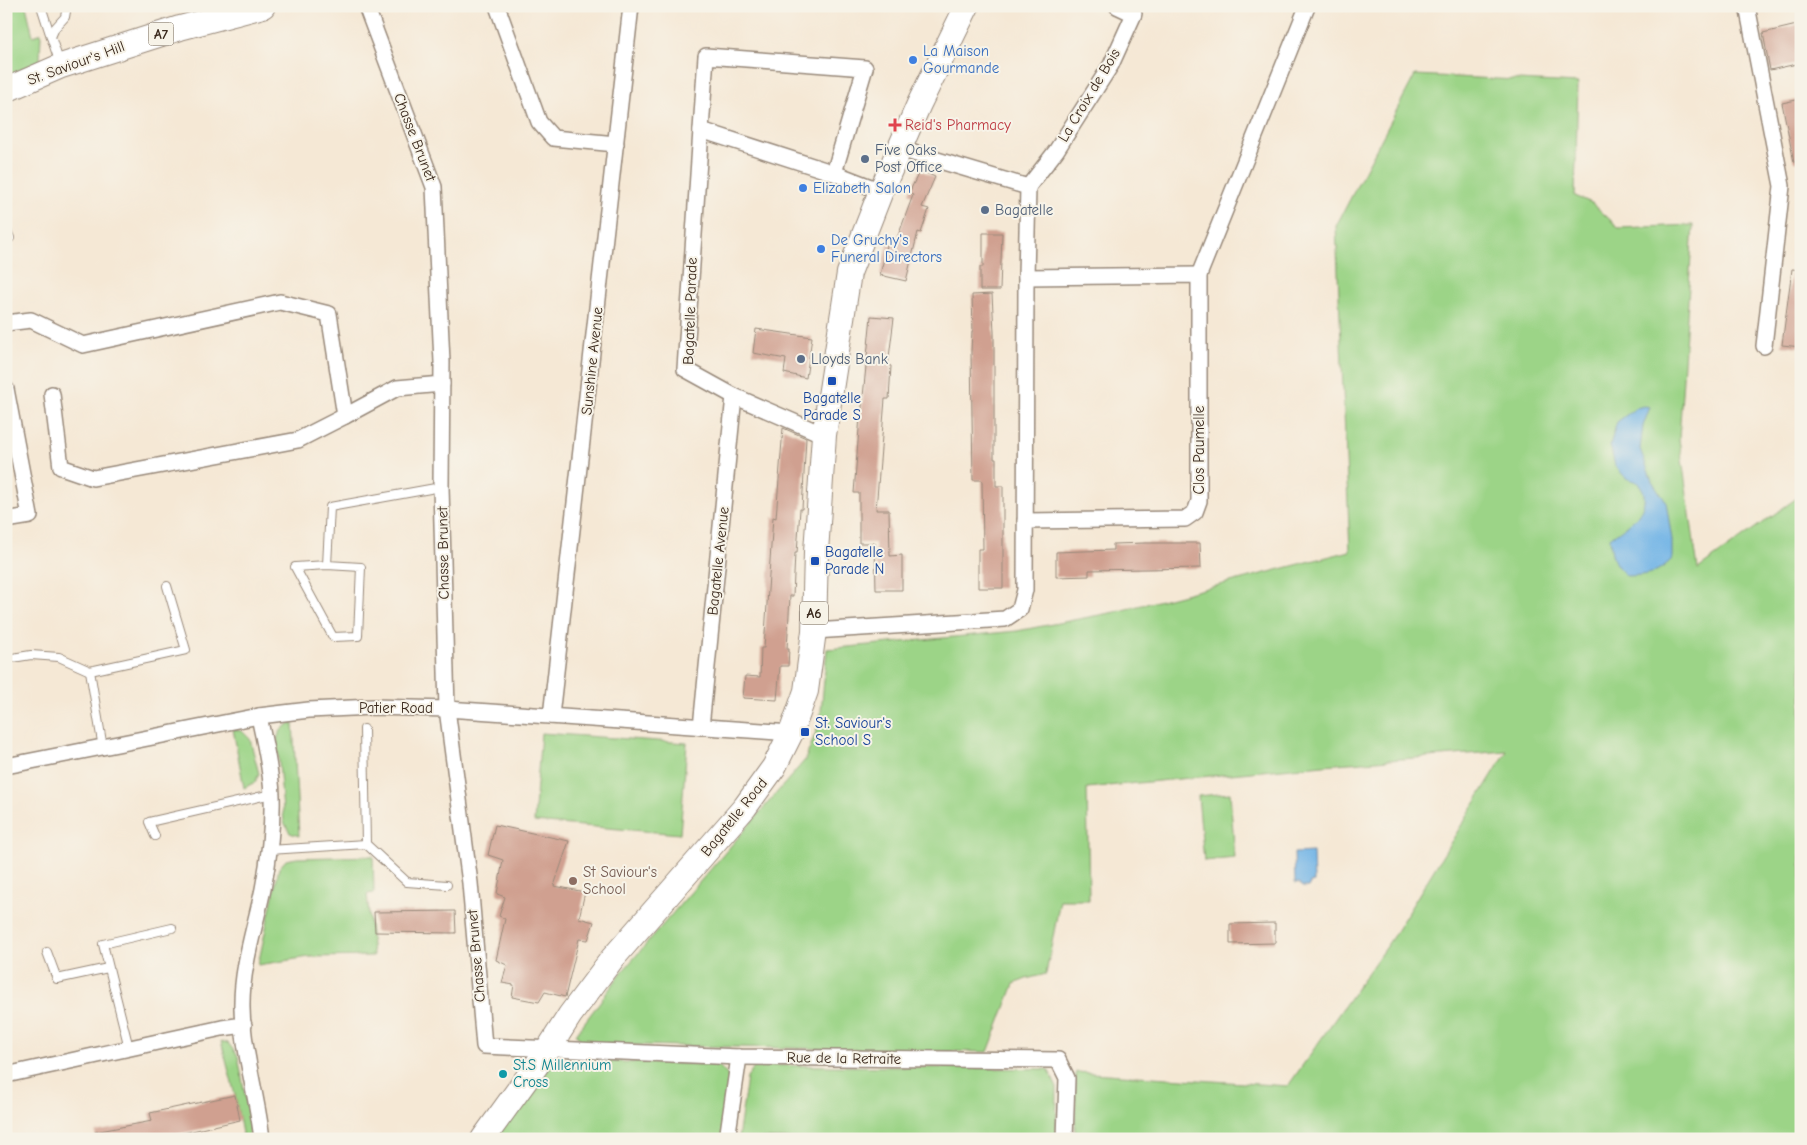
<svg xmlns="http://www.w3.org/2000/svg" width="1807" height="1145" viewBox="0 0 1807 1145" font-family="'Comic Neue',sans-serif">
<rect width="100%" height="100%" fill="#f7f3e8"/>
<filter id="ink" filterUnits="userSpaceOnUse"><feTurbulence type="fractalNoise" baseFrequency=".02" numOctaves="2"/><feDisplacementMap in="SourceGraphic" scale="10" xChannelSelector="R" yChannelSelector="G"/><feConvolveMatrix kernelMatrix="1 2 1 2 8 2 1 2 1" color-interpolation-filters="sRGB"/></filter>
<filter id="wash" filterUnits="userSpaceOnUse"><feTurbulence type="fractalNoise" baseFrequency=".0096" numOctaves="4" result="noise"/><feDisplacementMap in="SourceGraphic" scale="20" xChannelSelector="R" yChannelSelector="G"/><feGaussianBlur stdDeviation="1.12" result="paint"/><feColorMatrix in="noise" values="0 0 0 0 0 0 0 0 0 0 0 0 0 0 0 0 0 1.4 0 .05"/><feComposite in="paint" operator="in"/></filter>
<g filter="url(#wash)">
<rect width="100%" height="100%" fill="#f5e8d5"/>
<!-- green -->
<g fill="#9cd487" stroke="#6c7f52">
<path d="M 6,6 L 26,6 L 33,36 L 41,33 L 40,60 L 6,77 Z"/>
<path d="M 1415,75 L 1578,83 L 1575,196 L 1592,203 L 1619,228 L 1693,225 L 1679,439 L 1698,569 L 1801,495 L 1801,1139 L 1075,1139 L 1076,1072 L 1288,1086 L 1392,938 L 1507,751 L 1323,765 L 1087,788 L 1089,900 L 1060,900 L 1046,974 L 1026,979 L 1014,984 L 988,1052 L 583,1044 L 576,1034 L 622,972 L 805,760 L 820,722 L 827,649 L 1017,631 L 1115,612 L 1350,551 L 1336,226 Z"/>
<path d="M 293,722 L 299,836 L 290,833 L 284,822 L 277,739 C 280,729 285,726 293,722 Z"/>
<path d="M 233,729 L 242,731 L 250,739 L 259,774 L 255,782 L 244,788 Z"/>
<path d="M 541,733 L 687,743 L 680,834 L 534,822 Z"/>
<path d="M 1230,793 L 1235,858 L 1204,861 L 1198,796 Z"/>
<path d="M 373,856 L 374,893 L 367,894 L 373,956 L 309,957 L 258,965 L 279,868 L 286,860 L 297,858 Z"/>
<path d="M 221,1041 L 228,1043 L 238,1056 L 250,1123 L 251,1131 L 247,1139 L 243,1139 L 235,1095 Z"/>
<path d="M 559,1060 L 718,1065 L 732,1080 L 723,1139 L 491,1139 L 546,1067 Z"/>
<path d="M 755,1065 L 1048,1069 L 1057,1088 L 1056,1139 L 738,1139 L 747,1078 Z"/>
</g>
<!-- water -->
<g fill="#70b3e6" stroke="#566e82">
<path d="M 1644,406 L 1650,407 L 1643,426 L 1640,449 L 1652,481 L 1666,502 L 1672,540 L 1672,559 C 1657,574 1647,575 1627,576 C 1612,563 1612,557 1610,538 C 1624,527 1647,515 1644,494 C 1644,490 1640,486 1639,483 L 1626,478 L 1615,466 L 1610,445 L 1617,422 L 1636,408 Z"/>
<path d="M 1313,852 L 1314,882 L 1310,883 L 1308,887 L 1302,887 L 1299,883 L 1295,883 L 1294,853 Z"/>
</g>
<g id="blocks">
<!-- building -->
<g fill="#d0a090">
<path d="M 1801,24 L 1801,63 L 1770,70 L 1763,33 Z"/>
<path d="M 1801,99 L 1801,162 L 1794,162 L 1782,103 Z"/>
<path d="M 920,170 L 935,177 L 922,207 L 929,209 L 921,233 L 918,232 L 906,281 L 880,275 L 889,237 L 897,239 L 913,195 L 909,193 Z"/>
<path d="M 983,233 L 1002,233 L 1000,290 L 980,290 L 980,267 L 983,267 Z"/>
<path d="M 1792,269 L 1801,270 L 1801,347 L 1782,345 Z"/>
<path d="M 992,294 L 994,332 L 994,459 L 996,459 L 996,486 L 1003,486 L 1003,588 L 978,588 L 978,549 L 983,549 L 982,480 L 973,480 L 971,352 L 972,331 L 973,331 L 972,295 Z"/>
<path d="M 871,316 L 894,318 L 888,365 L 891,366 L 889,399 L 885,399 L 876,510 L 889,510 L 890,556 L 902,555 L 902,590 L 876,590 L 875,543 L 859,543 L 859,493 L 854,493 L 860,416 L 861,417 Z"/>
<path d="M 756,329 L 812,337 L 806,378 L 784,373 L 786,359 L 753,353 Z"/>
<path d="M 783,428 L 806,438 L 802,509 L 800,509 L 797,553 L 795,553 L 793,596 L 790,596 L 787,649 L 789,649 L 788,666 L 780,666 L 777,700 L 743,698 L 745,676 L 760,677 L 761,648 L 764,648 L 773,517 L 776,518 Z"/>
<path d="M 1145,543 L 1200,543 L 1201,568 L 1089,570 L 1089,576 L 1056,577 L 1056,552 L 1113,550 L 1113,544 Z"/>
<path d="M 495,825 L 569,841 L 554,886 L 585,892 L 579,918 L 594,922 L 588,940 L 579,939 L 565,997 L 545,992 L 539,1002 L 512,997 L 514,985 L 502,983 L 507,965 L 496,960 L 505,919 L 499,916 L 505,897 L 497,894 L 503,860 L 488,855 Z"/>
<path d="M 455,911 L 456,933 L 375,932 L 374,912 Z"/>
<path d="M 1275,923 L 1275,943 L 1230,944 L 1230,924 Z"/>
<path d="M 235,1095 L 240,1120 L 157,1139 L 96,1139 L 95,1132 L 152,1121 L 150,1113 Z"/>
</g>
</g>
</g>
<g filter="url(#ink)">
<use href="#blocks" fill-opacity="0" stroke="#98897a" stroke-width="1"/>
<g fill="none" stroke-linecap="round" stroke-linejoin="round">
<!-- service casing -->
<g stroke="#98897a" stroke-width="10">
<g id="service">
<path d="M 41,6 L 51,37"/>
<path d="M 60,64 L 51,37 L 55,28 L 65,17 L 67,6"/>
<path d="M 6,228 L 10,238 L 6,239"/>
<path d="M 327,565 L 361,567 L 358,636 L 333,637 L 295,567 L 327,565 L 330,507 L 441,487"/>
<path d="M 6,659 L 31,655 L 59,657 L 90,671"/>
<path d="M 364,729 L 366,844"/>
<path d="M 103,748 L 90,671 L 186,650 L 167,586"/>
<path d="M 155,836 L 149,822 L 272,794"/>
<path d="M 269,850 L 366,844 L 407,882 L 447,885"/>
<path d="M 47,952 L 57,979 L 108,968"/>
<path d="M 129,1048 L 103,944 L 172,928"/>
</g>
</g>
<!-- minor casing -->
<g stroke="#98897a" stroke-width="18">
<g id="minor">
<path d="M 366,6 L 434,187 L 442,362 L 441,487 L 447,709 L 470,883 L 484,1046 L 739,1057 L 1058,1060 L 1067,1078 L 1065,1139"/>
<path d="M 497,6 L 539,122 L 553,138 L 616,144"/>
<path d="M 1747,6 L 1782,186 L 1764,346"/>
<path d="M 701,130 L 685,369 L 734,396 L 824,435"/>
<path d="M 834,173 L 865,68 L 706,56 L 701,130 L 834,173 L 881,191"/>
<path d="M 1028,187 L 1056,151 L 1111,65 L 1134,14 L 1117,6"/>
<path d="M 1199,275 L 1307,7"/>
<path d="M 6,323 L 31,320 L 83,345 L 280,302 L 329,314 L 345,416 L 397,388 L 442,384"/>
<path d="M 6,389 L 30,516 L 6,520"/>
<path d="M 52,394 L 61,467 L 93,478 L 298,440 L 345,416"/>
<path d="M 1025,521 L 1185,519 L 1195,512 L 1199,501 L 1199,275 L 1026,277"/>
<path d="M 814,631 L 1005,619 L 1020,609 L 1025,590 L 1026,277 L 1028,187 L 900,149"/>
<path d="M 259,716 C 264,742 271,768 272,795 C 273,826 269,858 263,889 C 255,928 241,968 242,1008 C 243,1052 257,1095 262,1139"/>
<path d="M 551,716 L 631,6"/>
<path d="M 701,727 L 734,396"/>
<path d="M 6,766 L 259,716 L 309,710 L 373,707 L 447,709 L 791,733"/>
<path d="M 6,1075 L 222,1028 L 244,1025"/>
<path d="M 727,1139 L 739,1057"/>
</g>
</g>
<!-- primary casing -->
<g stroke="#98897a" stroke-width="26">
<g id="primary">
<path d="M 6,90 L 61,66 L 180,28 L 263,6"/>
<path d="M 483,1139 L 549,1048 L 570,1015 L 612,959 L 745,807 L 774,767 L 791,733 L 806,691 L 814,631 L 816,552 L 824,435 L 849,273 L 881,191 L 919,104 L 967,6"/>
</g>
</g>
<!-- service -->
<use href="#service" stroke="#fff" stroke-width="8"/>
<!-- minor -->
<use href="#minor" stroke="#fff" stroke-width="15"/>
<!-- primary -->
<use href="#primary" stroke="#fff" stroke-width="24"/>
</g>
</g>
<!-- markers -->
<g fill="#3f7fe0" stroke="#f7f3e8" stroke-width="2">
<circle cx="913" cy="60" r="5"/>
<circle cx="803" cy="188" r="5"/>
<circle cx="821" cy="249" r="5"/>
</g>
<path fill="#e0444e" stroke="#f7f3e8" stroke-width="2" d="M892.5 117.5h5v5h5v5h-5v5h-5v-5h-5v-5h5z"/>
<g fill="#5c6f8a" stroke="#f7f3e8" stroke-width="2">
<circle cx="865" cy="159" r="5"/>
<circle cx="985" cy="210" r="5"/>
<circle cx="801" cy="359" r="5"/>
</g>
<g fill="#1a4fb4" stroke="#f7f3e8" stroke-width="2">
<rect x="827" y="376" width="10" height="10" rx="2.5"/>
<rect x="810" y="556" width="10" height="10" rx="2.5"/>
<rect x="800" y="727" width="10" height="10" rx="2.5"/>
</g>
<circle fill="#8d6e63" stroke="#f7f3e8" stroke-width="2" cx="573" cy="881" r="5"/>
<circle fill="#0f9aa8" stroke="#f7f3e8" stroke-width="2" cx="503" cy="1074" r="5"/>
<g text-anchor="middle" stroke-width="4" stroke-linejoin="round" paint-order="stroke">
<!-- shield labels -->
<g fill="#f7f3e8" stroke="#73665b" stroke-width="1">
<rect x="148.5" y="22.5" width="25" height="23" rx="4"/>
<rect x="800" y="601.5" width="28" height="23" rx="4"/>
</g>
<g font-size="14" font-weight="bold" fill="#3b2a1e">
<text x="161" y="39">A7</text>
<text x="814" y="618">A6</text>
</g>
<!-- shop labels -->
<g font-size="15" fill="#366cbe" stroke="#f7f3e8" text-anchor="start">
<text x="923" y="56">La Maison<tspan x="923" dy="17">Gourmande</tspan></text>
<text x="813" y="193">Elizabeth Salon</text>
<text x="831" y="245">De Gruchy's<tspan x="831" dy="17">Funeral Directors</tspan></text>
</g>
<!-- street labels -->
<g font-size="15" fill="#3b2a1e" stroke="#f7f3e8">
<text transform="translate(76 63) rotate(-20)" y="5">St. Saviour's Hill</text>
<text transform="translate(1089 95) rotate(-59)" y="5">La Croix de Bois</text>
<text transform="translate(415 137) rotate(69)" y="5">Chasse Brunet</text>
<text transform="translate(690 311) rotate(-88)" y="5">Bagatelle Parade</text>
<text transform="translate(592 361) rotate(-84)" y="5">Sunshine Avenue</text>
<text transform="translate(1199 450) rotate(-90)" y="5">Clos Paumelle</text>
<text transform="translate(443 553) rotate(-91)" y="5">Chasse Brunet</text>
<text transform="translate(718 561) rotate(-84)" y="5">Bagatelle Avenue</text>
<text x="396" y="713">Patier Road</text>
<text transform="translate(734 817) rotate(-51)" y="5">Bagatelle Road</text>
<text transform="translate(476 956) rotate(-95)" y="5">Chasse Brunet</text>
<text transform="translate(844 1058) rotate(1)" y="5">Rue de la Retraite</text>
</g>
<!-- health labels -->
<g font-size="15" fill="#be3a42" stroke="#f7f3e8" text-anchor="start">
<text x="905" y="130">Reid's Pharmacy</text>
</g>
<!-- service labels -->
<g font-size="15" fill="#4e5e75" stroke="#f7f3e8" text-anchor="start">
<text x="875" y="155">Five Oaks<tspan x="875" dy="17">Post Office</tspan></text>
<text x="995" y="215">Bagatelle</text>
<text x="811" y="364">Lloyds Bank</text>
</g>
<!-- transit labels -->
<g font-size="15" fill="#164399" stroke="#f7f3e8" text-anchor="start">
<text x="832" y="403" text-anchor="middle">Bagatelle<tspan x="832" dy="17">Parade S</tspan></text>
<text x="825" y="557">Bagatelle<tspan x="825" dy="17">Parade N</tspan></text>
<text x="815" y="728">St. Saviour's<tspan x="815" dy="17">School S</tspan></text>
</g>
<!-- education labels -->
<g font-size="15" fill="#785e54" stroke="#f7f3e8" text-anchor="start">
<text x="583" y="877">St Saviour's<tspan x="583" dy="17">School</tspan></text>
</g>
<!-- culture labels -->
<g font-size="15" fill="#0d838f" stroke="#f7f3e8" text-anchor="start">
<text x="513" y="1070">St.S Millennium<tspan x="513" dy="17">Cross</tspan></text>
</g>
</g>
<!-- margin -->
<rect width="1807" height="1145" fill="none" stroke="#f7f3e8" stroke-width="25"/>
</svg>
